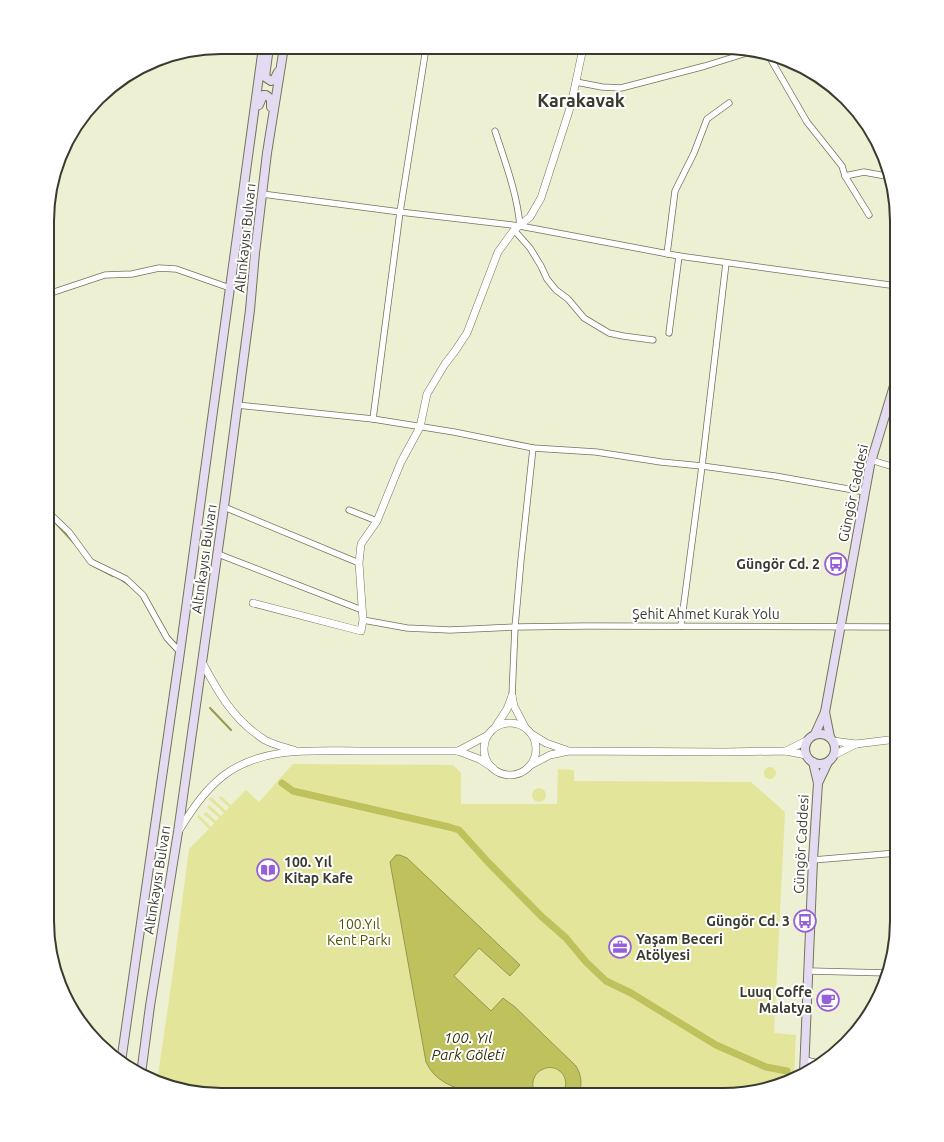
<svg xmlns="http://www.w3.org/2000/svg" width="944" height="1142" viewBox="0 0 944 1142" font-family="Ubuntu,sans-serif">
<rect width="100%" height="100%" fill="#eef0d4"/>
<!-- green -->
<g fill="#e2e59a">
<path d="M 293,764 L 453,765 L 461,773 L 461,804 L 557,804 L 558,769 L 574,770 L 574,781 L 751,782 L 785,812 L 774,1033 L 796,1035 L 794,1077 L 734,1095 L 210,1095 L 165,1086 L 157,1082 L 173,972 L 189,849 L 209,829 L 197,817 L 199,815 L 211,827 L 214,823 L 203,814 L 206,812 L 216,821 L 219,818 L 207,807 L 209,805 L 221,816 L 224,813 L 209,799 L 211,797 L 226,811 L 229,807 L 219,798 L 221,796 L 231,805 L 246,790 L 259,802 Z"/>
<circle cx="770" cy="773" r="6"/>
<circle cx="539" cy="795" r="7"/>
</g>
<!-- water -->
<path fill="#bec15c" stroke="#96984e" d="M 396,855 L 400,855 L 407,858 L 520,965 L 510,976 L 479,948 L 454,976 L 491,1011 L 503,998 L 515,1007 L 576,1066 C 582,1076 582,1084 579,1095 L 562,1095 C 566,1089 567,1083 564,1076 C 553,1057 523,1073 536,1095 C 503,1095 442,1099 426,1062 L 390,862 Z"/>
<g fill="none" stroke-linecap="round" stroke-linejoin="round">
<!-- stream -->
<g stroke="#96984e" stroke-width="2">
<path d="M 50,517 L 74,543"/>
<path d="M 94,566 L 113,576"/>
<path d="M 119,578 L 130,586"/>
<path d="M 210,708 L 231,730"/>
</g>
<!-- canal -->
<path stroke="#bec15c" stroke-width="7" d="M 282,783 L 293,791 L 449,827 L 459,830 L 487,861 L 541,916 L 566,938 L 586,962 L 606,981 L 631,993 L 716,1045 L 766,1067 L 787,1071"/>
<!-- minor casing -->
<g stroke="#73745b" stroke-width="7">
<g id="minor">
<path d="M 770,58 L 807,122 L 842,166 L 845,176 L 864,172 L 891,177"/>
<path d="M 576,82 L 602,87 L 621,88 L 705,66 L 753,51"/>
<path d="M 495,131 C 505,162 517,193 520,226"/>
<path d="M 845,176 L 869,215"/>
<path d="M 262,194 L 400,212 L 520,226 L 679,256"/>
<path d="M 514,230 L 530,248 L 541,266 L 547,279 L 556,290 L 568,299 L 584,318 L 609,333 L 623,336 L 653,340"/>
<path d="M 667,254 L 675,191 L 694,153 L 707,119 L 729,103"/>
<path d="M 48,294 L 105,275 L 132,274 L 159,268 L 176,269 L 230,288"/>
<path d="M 669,333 L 679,256 L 897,286"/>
<path d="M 237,405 L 373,419 L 454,432 L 533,448 L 596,452 L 661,462 L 702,466 L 775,476 L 865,492"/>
<path d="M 373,419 L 400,212 L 426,48"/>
<path d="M 871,460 L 897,468"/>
<path d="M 224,507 L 359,563"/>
<path d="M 349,510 L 377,521"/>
<path d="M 48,512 L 69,532 L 91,562 L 126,579 L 143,595 L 167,638 L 180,652"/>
<path d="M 218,554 L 362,610"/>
<path d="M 363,620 L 407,628 L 450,630 L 515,627 L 521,560 L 533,448"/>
<path d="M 681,626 L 702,466 L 726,263"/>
<path d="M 512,696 L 515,627 L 586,626 L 897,627"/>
<path d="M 813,860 L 897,853"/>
<path d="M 809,971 L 889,973"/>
<path d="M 805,1060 L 819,1063"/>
</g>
</g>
<!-- tertiary casing -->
<g stroke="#73745b" stroke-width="8">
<g id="tertiary">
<path d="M 253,603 L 361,631 L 363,620 L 359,563 L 361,544 L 377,521 L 401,462 L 420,427 L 427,394 L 445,364 L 455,351 L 467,333 L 498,252 L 514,230 L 530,217 L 541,198 L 571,105 L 583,48"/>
<path d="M 202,662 C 218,692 234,721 265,740 C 274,745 284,747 294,750"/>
<path d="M 512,696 L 514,706 L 525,727"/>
<circle cx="510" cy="749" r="26"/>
<path d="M 496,726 L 507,709 L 512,696"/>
<path d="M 533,735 L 546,743 L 566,750"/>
<path d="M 833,741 L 856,744 L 897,739"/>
<path d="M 458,751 L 488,735"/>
<path d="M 786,751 L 808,740"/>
<path d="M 834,755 L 856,744"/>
<path d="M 531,765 L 550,755 L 569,751 L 724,752 L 786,751 L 806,755"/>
<path d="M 178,832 C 191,811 204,791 223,776 C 263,745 317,751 364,751 C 395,751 427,751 458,751 L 479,759 L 493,768"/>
</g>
</g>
<!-- secondary casing -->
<g stroke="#73745b" stroke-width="10">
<g id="secondary">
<path d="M 269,47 L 265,77 L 271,81 L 274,80 L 278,72"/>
<path d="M 259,105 L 263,95 L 266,95 L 271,99 L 271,107"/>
<path d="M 825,712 L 830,737"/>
<circle cx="820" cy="749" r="15"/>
<path d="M 815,734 L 825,712 L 870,465 L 897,376"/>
<path d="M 818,783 L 828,762"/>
<path d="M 121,1062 L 180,652 L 263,47"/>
<path d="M 804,1073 L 813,860 L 818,783 L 813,762"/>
<path d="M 141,1074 L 150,1006 L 178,832 L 224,507 L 250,310 L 255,253 L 267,153 L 284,47"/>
</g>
</g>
<!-- minor -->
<use href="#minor" stroke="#fff" stroke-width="5.5"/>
<!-- tertiary -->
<use href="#tertiary" stroke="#fff" stroke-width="7"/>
<!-- secondary -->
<use href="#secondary" stroke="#e4dbf2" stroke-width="8"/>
</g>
<!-- icons -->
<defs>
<g id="bus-ring" transform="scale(1.15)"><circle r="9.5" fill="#fff" stroke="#965fd7" stroke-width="1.5"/><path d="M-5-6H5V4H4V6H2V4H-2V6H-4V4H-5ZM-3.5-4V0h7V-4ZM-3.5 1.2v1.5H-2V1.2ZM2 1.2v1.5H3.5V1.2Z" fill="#965fd7"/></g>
<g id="library-ring" transform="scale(1.15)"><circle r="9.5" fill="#fff" stroke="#965fd7" stroke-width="1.5"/><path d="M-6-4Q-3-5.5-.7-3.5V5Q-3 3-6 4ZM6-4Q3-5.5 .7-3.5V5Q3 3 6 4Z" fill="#965fd7"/></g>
<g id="office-ring" transform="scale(1.15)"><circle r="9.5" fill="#fff" stroke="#965fd7" stroke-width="1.5"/><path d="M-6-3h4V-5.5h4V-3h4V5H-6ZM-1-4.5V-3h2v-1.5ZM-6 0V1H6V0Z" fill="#965fd7"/></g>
<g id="cafe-ring" transform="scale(1.15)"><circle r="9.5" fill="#fff" stroke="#965fd7" stroke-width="1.5"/><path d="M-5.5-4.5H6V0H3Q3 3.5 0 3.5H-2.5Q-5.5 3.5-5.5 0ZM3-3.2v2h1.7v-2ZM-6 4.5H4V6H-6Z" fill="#965fd7"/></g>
</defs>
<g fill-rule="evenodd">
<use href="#bus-ring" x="836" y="564"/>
<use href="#library-ring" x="268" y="870"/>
<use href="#bus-ring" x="805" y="921"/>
<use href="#office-ring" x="620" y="947"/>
<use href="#cafe-ring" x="828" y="1000"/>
</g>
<g text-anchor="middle" stroke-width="4" stroke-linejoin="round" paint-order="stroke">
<!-- street labels -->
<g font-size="14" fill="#3a3a2f" stroke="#fff">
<text transform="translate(245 238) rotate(-84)" y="5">Altınkayısı Bulvarı</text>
<text transform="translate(853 493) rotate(-78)" y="5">Güngör Caddesi</text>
<text transform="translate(204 559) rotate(-82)" y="5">Altınkayısı Bulvarı</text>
<text x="706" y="619">Şehit Ahmet Kurak Yolu</text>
<text transform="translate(801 844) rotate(-87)" y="5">Güngör Caddesi</text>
<text transform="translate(157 880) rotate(-81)" y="5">Altınkayısı Bulvarı</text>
</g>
<!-- poi labels -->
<g font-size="14" font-weight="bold" fill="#3a3a2f" stroke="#fff" text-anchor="end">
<text x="820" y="569">Güngör Cd. 2</text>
<text x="284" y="867" text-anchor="start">100. Yıl<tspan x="284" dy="16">Kitap Kafe</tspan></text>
<text x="790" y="926">Güngör Cd. 3</text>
<text x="636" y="944" text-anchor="start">Yaşam Beceri<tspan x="636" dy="16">Atölyesi</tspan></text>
<text x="812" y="997">Luuq Coffe<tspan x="812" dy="16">Malatya</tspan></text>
</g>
<!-- park labels -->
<g font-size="14" fill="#535403" stroke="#fff">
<text x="359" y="929">100.Yıl<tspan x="359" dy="16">Kent Parkı</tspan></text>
</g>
<!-- water labels -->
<g font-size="15" font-style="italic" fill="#333408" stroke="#fff">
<text x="468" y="1043">100. Yıl<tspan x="468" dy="17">Park Göleti</tspan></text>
</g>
<!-- district labels -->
<g font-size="18" font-weight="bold" fill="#3a3a2f" stroke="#fff">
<text x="581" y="107">Karakavak</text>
</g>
</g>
<!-- crop -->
<path d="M0 0H944V1142H0ZM221 54H723A167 167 0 0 1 890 221V921A167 167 0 0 1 723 1088H221A167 167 0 0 1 54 921V221A167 167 0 0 1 221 54Z" fill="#fff" fill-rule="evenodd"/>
<path fill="none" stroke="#3a3a2f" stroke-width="2" d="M221 54H723A167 167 0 0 1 890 221V921A167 167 0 0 1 723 1088H221A167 167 0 0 1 54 921V221A167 167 0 0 1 221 54Z"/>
</svg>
